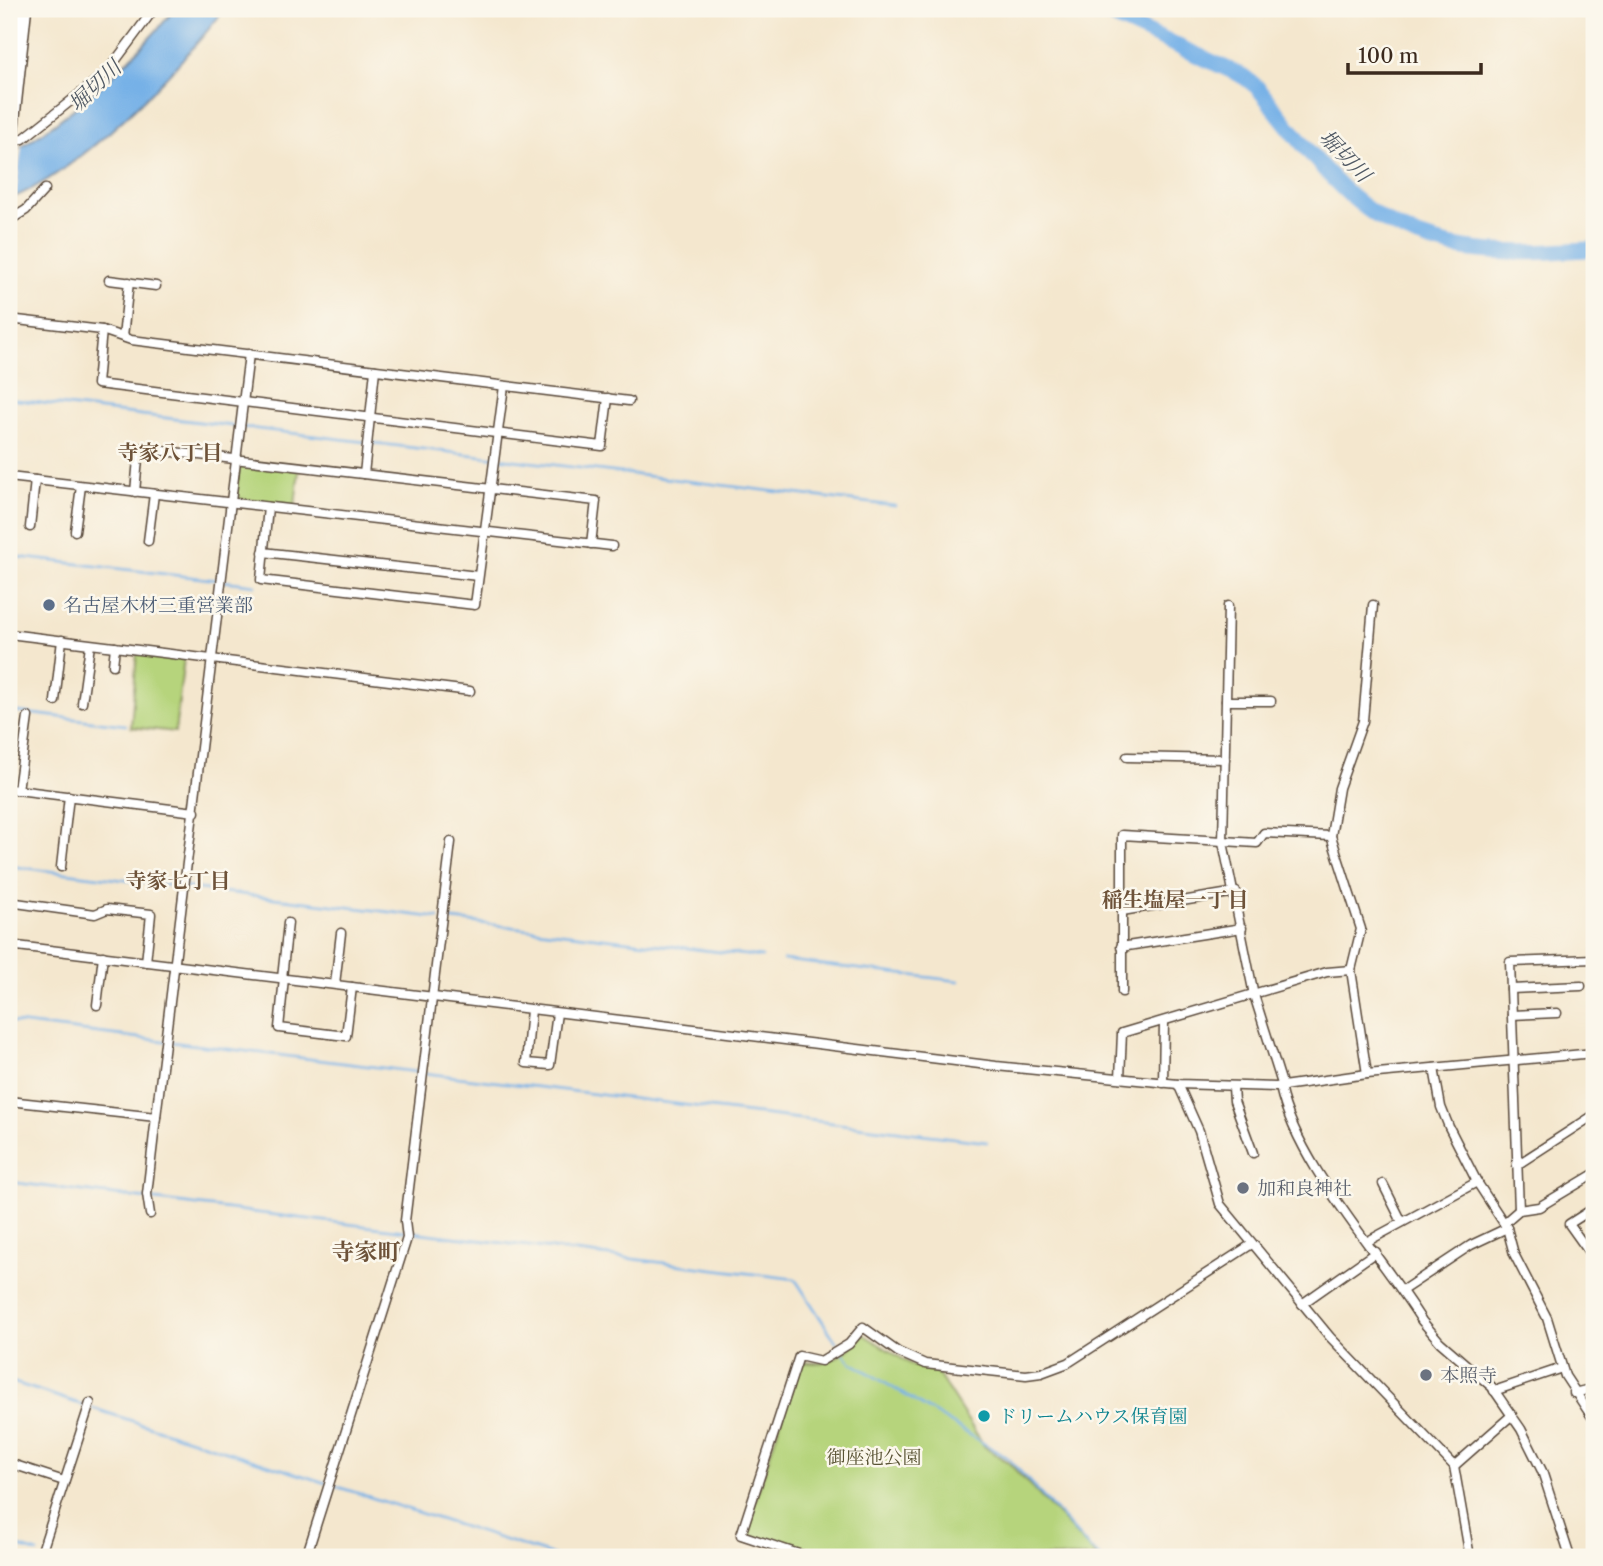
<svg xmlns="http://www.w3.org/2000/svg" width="1603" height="1566" viewBox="0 0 1603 1566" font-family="'Libre Caslon Text','Noto Serif JP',serif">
<rect width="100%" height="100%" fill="#fbf7ec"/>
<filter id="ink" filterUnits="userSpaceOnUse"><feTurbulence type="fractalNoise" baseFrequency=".0143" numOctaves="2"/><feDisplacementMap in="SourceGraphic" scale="14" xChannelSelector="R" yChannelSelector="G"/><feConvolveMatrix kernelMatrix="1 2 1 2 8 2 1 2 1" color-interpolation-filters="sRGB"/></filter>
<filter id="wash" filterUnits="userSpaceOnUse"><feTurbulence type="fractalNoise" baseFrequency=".00686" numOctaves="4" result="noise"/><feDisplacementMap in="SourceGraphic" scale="28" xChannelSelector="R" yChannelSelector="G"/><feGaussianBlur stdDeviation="1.57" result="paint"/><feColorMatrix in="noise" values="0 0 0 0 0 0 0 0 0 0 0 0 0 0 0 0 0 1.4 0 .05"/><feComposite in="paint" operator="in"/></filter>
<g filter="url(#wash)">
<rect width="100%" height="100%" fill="#f4e7ce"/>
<!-- green -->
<g fill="#b6d47b" stroke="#787f4c" stroke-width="2">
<path d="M 244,463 L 299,470 L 295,506 L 240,499 L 236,494 L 239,467 Z"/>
<path d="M 137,652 L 184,658 L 175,732 L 131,727 Z"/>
<path d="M 863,1334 L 912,1365 L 936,1371 L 985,1447 L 1009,1463 L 1097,1557 L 815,1557 L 748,1535 L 746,1529 L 800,1361 C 827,1368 845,1355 863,1334 Z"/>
</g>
<!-- water -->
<path fill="#76b1e7" stroke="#586e82" stroke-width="2" d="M 175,9 L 225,9 C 177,70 82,172 9,199 L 9,154 C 71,117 129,65 175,9 Z"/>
<!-- pier -->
<path fill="#f4e7ce" d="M 22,146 L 15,201 L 9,203 L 9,152 Z"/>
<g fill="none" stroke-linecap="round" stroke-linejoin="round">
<!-- stream -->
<g stroke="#76b1e7" stroke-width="2.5">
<path d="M 9,399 L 895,506"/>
<path d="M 9,556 L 218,580"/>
<path d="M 224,581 L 256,585"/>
<path d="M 9,711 L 126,725"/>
<path d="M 9,866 L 439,918"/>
<path d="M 445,919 L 762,957"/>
<path d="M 783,960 L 959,981"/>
<path d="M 9,1022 L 987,1142"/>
<path d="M 9,1182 L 795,1279 L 836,1342"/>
<path d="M 843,1353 L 851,1362 L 1009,1459 L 1090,1549 L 1101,1557"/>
<path d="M 9,1381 L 86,1406"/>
<path d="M 92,1408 L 326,1483"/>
<path d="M 332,1485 L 558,1557"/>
<path d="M 9,1544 L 38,1553"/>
</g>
<!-- river -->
<path stroke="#76b1e7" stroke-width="16" d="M 1096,9 L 1243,76 L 1257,87 C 1286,122 1317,166 1351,196 C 1423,260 1505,255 1594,249"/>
</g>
</g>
<g filter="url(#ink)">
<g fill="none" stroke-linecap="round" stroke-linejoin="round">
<!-- street casing -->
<g stroke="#574638" stroke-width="11">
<g id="street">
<path d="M 9,142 L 23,139 L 107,72 L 154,9"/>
<path d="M 10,220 L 26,210 L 45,189"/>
<path d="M 109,280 L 156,286"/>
<path d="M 9,319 L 102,330 L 131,340 L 629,401"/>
<path d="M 102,330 L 97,384 L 602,446 L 608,398"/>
<path d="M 123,337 L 129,282"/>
<path d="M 364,474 L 375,370"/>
<path d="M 9,477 L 612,546"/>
<path d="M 135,492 L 139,448 L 596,501 L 591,544"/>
<path d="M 268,507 L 261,580 L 475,605 L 504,386"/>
<path d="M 30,527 L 35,480"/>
<path d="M 75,531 L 81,486"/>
<path d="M 148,541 L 154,494"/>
<path d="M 263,552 L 478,576"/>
<path d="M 1228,606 L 1223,842 L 1254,995 L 1283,1087"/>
<path d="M 9,634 L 470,691"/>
<path d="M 113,665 L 115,647"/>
<path d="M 55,701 L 62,640"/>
<path d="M 1226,701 L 1271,701"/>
<path d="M 82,703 L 90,645"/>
<path d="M 1127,757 L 1225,759"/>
<path d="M 9,789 L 195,812"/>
<path d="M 18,790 L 28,717"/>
<path d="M 61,867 L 69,796"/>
<path d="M 9,902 L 95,914 L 107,909 L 151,914 L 146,962"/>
<path d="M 1122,911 L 1236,892"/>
<path d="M 9,945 L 996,1066 L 1178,1084 L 1276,1087 L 1367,1074 L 1594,1053"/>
<path d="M 1121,947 L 1242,928"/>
<path d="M 282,978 L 288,923"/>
<path d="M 284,978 L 279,1028 L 346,1036 L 352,987"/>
<path d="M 335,984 L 341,933"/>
<path d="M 1511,989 L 1581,986"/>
<path d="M 1122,992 L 1122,835 L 1257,843 L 1264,833 L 1331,836"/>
<path d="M 97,1005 L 103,956"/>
<path d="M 531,1010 L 526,1063 L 550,1065 L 557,1013"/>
<path d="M 1512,1015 L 1557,1013"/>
<path d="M 1589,1053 L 1594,1067"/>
<path d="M 1434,1068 L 1441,1107 L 1449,1127 L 1477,1182 L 1507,1228 L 1514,1254 L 1547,1318 L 1565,1376 L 1594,1420"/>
<path d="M 1367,1074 L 1351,970 L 1361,929 L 1331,836 L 1339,788 L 1363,721 L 1373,605"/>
<path d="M 1120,1078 L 1122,1033 L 1327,972 L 1351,970"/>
<path d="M 1163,1083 L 1164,1022"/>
<path d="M 1178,1084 L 1199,1131 L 1220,1204 L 1330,1337 L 1454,1466 L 1470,1557"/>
<path d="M 1280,1087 C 1297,1165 1379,1252 1422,1321 L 1440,1342 L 1492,1387 L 1521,1429 L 1542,1471 L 1570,1557"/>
<path d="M 1233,1088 L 1234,1101 L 1253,1153"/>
<path d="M 9,1101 L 156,1117"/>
<path d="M 1517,1165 L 1594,1115"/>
<path d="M 1383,1184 L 1402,1222"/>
<path d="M 1594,1208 L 1569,1224 L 1594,1259"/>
<path d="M 1519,1210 L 1510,962 L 1594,959"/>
<path d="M 150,1214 L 147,1194 L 156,1117 L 249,354"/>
<path d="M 1504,1223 L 1519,1210 L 1539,1207 L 1594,1174"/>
<path d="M 1368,1241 L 1477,1182"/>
<path d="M 1403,1290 L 1471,1245 L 1507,1228"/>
<path d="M 1302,1304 L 1376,1252"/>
<path d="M 1494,1391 L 1562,1368"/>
<path d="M 1574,1393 L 1594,1388"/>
<path d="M 9,1463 L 64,1481"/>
<path d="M 1454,1466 L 1512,1415"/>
<path d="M 40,1557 L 90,1403"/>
<path d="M 306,1557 L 407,1238 L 405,1221 L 451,842"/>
<path d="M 808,1557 L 741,1535 L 799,1356 L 821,1361 L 849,1344 L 863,1327 L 898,1352 L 925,1364 L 1026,1375 L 1041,1373 L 1068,1363 L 1252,1244"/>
</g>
</g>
<!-- highway casing -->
<g stroke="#574638" stroke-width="19">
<g id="highway">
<path d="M 9,20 L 10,9"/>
<path d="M 9,140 L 23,9"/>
</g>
</g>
<!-- street -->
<use href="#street" stroke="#fff" stroke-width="8"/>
<!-- highway -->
<use href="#highway" stroke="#fff" stroke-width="16"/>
</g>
</g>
<!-- markers -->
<circle fill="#5c6f8a" stroke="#fbf7ec" stroke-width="2.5" cx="49" cy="605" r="7"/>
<g fill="#6b7280" stroke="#fbf7ec" stroke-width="2.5">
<circle cx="1243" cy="1188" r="7"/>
<circle cx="1426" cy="1375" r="7"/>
</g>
<circle fill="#0f9aa8" stroke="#fbf7ec" stroke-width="2.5" cx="984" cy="1416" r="7"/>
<g text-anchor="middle" stroke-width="5" stroke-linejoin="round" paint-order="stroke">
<!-- service labels -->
<g font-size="19" fill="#4e5e75" stroke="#fbf7ec" text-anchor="start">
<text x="63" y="612">名古屋木材三重営業部</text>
</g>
<!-- worship labels -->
<g font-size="19" fill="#5b616d" stroke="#fbf7ec" text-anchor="start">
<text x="1257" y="1195">加和良神社</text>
<text x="1440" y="1382">本照寺</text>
</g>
<!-- culture labels -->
<g font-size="19" fill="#0d838f" stroke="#fbf7ec" text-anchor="start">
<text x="998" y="1423">ドリームハウス保育園</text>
</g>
<!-- park labels -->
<g font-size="19" fill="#5a5435" stroke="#fbf7ec">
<text x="874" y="1464">御座池公園</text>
</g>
<!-- water labels -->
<g font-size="21" font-style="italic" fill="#505964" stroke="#fbf7ec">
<text transform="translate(95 86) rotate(-44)" y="7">堀切川</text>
<text transform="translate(1345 156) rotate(46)" y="7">堀切川</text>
</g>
<!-- neighbourhood labels -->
<g font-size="21" font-weight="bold" fill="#6d5239" stroke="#fbf7ec">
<text x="170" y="460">寺家八丁目</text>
<text x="178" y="888">寺家七丁目</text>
<text x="1175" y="907">稲生塩屋一丁目</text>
</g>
<!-- quarter labels -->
<g font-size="23" font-weight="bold" fill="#6d5239" stroke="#fbf7ec">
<text x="366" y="1260">寺家町</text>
</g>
</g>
<!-- margin -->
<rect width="1603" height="1566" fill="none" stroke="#fbf7ec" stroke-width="35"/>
<!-- scale -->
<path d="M1348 63v10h133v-10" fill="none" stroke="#3b2a1e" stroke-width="3.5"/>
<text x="1358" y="63" font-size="21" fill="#3b2a1e" stroke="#fbf7ec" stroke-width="5" paint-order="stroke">100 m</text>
</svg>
